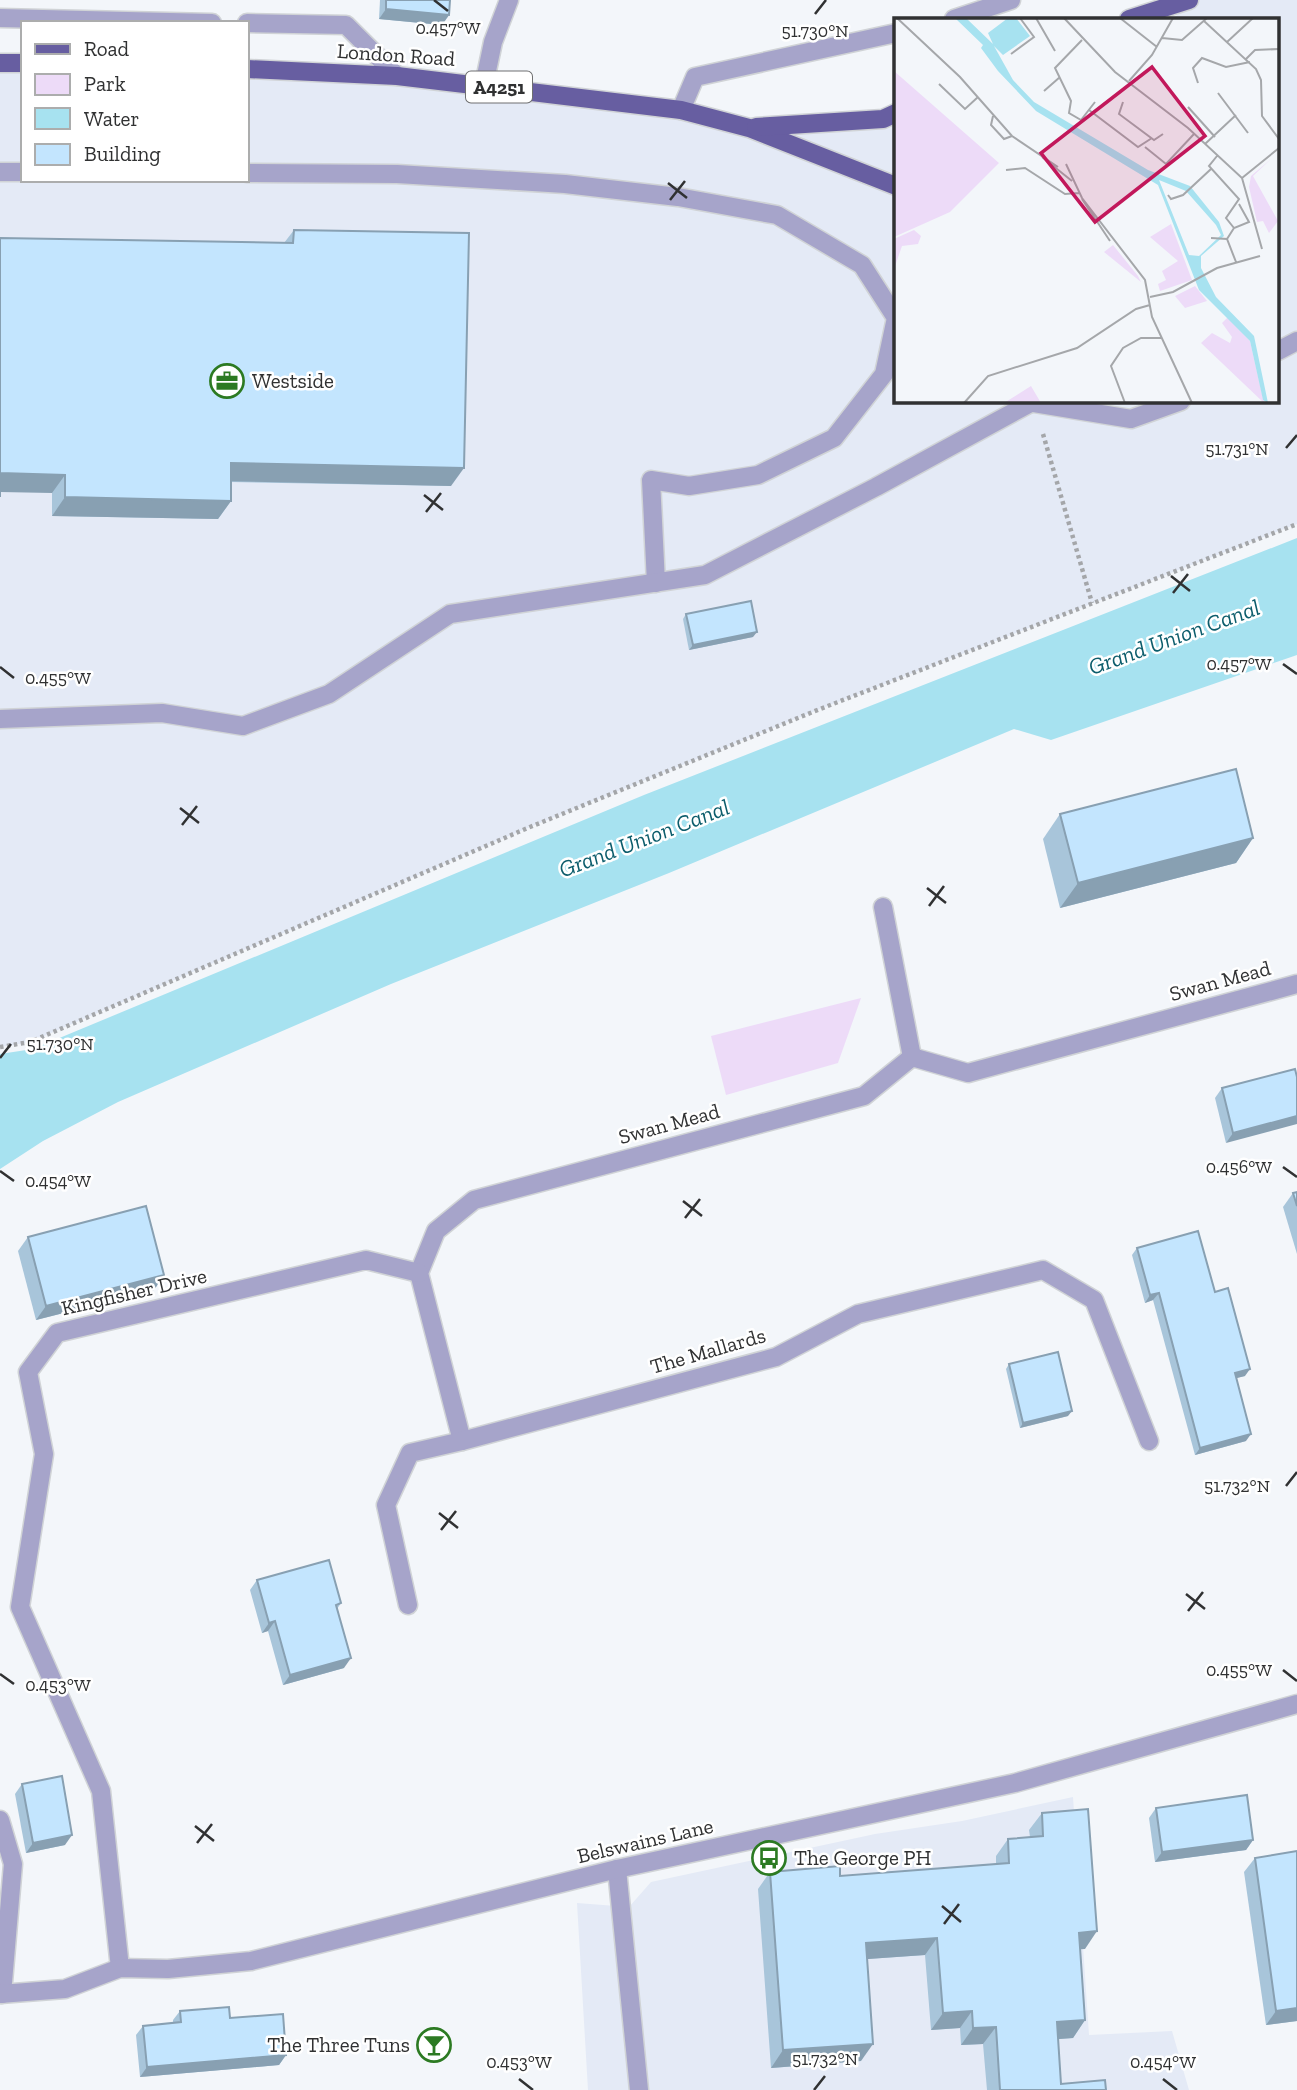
<svg xmlns="http://www.w3.org/2000/svg" width="1297" height="2090" viewBox="0 0 1297 2090" font-family="'Zilla Slab',serif">
<rect width="100%" height="100%" fill="#f3f6fa"/>
<!-- built -->
<g fill="#e4eaf6">
<path d="M 1192,0 L 1297,0 L 1297,524 L 820,709 L 530,827 L 30,1042 L 0,1047 L 0,63 L 23,63 L 23,180 L 247,180 L 247,69 L 397,76 L 749,128 L 896,118 L 896,401 L 1278,401 L 1278,19 L 1173,19 Z"/>
<path d="M 1073,1797 L 1089,2035 L 1172,2031 L 1189,2090 L 588,2090 L 577,1903 L 629,1907 L 651,1882 L 875,1834 L 962,1821 Z"/>
</g>
<!-- green -->
<path fill="#eddbf8" d="M 861,998 L 838,1063 L 726,1095 L 711,1036 Z"/>
<!-- water -->
<path fill="#a7e2f0" d="M 1297,538 L 1297,655 L 1051,740 L 1014,729 L 669,873 L 391,984 L 118,1102 L 43,1141 L 0,1169 L 0,1054 L 33,1049 L 644,795 Z"/>
<g fill="none" stroke-linecap="round" stroke-linejoin="round">
<!-- service casing -->
<g stroke="#d0d3d6" stroke-width="21">
<g id="service">
<path d="M 0,172 L 23,172"/>
<path d="M 247,173 L 397,174 L 565,184 L 678,197 L 777,215 L 862,265 L 896,318 L 884,374 L 834,438 L 758,475 L 689,486 L 651,480 L 656,583"/>
<path d="M 1278,351 L 1297,341"/>
<path d="M 1034,403 L 1131,419 L 1181,401"/>
<path d="M 0,719 L 162,713 L 243,726 L 329,694 L 450,614 L 705,575 L 876,487 L 1034,401"/>
<path d="M 0,1820 L 13,1864 L 2,1994"/>
<path d="M 617,1869 L 639,2090"/>
</g>
</g>
<!-- minor casing -->
<g stroke="#d0d3d6" stroke-width="21">
<g id="minor">
<path d="M 0,18 L 212,23"/>
<path d="M 954,19 L 1011,0"/>
<path d="M 247,23 L 346,25 L 397,76"/>
<path d="M 484,85 L 493,42 L 509,0"/>
<path d="M 681,110 L 695,77 L 896,33"/>
<path d="M 883,907 L 912,1057"/>
<path d="M 462,1441 L 419,1273 L 436,1231 L 474,1200 L 864,1096 L 912,1057 L 968,1073 L 1297,984"/>
<path d="M 408,1605 L 386,1505 L 410,1453 L 462,1441 L 776,1357 L 858,1314 L 1043,1270 L 1094,1300 L 1149,1441"/>
<path d="M 120,1968 L 101,1791 L 20,1607 L 44,1454 L 28,1372 L 57,1333 L 366,1260 L 419,1273"/>
</g>
</g>
<!-- tertiary casing -->
<g stroke="#d0d3d6" stroke-width="21">
<path id="tertiary" d="M 0,1994 L 65,1989 L 120,1968 L 168,1969 L 251,1961 L 617,1869 L 1015,1783 L 1297,1704"/>
</g>
<!-- primary casing -->
<g stroke="#d0d3d6" stroke-width="21">
<g id="primary">
<path d="M 1129,19 L 1189,0"/>
<path d="M 0,63 L 23,63"/>
<path d="M 247,69 L 397,76 L 681,110 L 749,128 L 896,186"/>
<path d="M 756,127 L 883,119 L 896,113"/>
</g>
</g>
<!-- path -->
<g stroke="#a4a6a9" stroke-width="4.5" stroke-dasharray="3.5 3.5" stroke-linecap="butt">
<path d="M 1043,434 L 1092,603"/>
<path d="M 0,1047 L 30,1042 L 530,827 L 820,709 L 1297,524"/>
</g>
<!-- service -->
<use href="#service" stroke="#a6a4ca" stroke-width="18"/>
<!-- minor -->
<use href="#minor" stroke="#a6a4ca" stroke-width="18"/>
<!-- tertiary -->
<use href="#tertiary" stroke="#a6a4ca" stroke-width="18"/>
<!-- primary -->
<use href="#primary" stroke="#675ea1" stroke-width="18"/>
</g>
<!-- wall -->
<g fill="#a8c5da">
<path d="M 380,0 L 450,0 L 449,15 L 442,25 L 379,19 Z"/>
<path d="M 294,230 L 451,486 L 231,482 L 231,501 L 218,519 L 52,516 L 52,493 L 0,238 L 284,243 Z"/>
<path d="M 686,614 L 753,637 L 689,650 L 683,619 Z"/>
<path d="M 1060,814 L 1253,838 L 1236,863 L 1060,908 L 1043,839 Z"/>
<path d="M 1295,1069 L 1226,1143 L 1215,1098 L 1222,1088 Z"/>
<path d="M 1297,1192 L 1297,1254 L 1283,1207 L 1293,1193 Z"/>
<path d="M 28,1237 L 164,1275 L 154,1290 L 36,1320 L 18,1251 Z"/>
<path d="M 1137,1248 L 1215,1292 L 1245,1376 L 1236,1378 L 1246,1441 L 1195,1455 L 1153,1300 L 1145,1303 L 1132,1255 Z"/>
<path d="M 1009,1364 L 1068,1416 L 1020,1428 L 1006,1369 Z"/>
<path d="M 257,1580 L 341,1603 L 337,1609 L 344,1668 L 283,1685 L 268,1631 L 262,1633 L 250,1590 Z"/>
<path d="M 22,1784 L 65,1845 L 26,1853 L 15,1794 Z"/>
<path d="M 1156,1808 L 1253,1840 L 1246,1850 L 1155,1862 L 1149,1818 Z"/>
<path d="M 1042,1813 L 1085,1949 L 1080,1949 L 1085,2020 L 1073,2038 L 1058,2039 L 1061,2084 L 1106,2090 L 987,2090 L 983,2044 L 961,2045 L 960,2028 L 931,2030 L 925,1955 L 867,1959 L 861,2061 L 771,2068 L 758,1889 L 770,1872 L 840,1876 L 996,1864 L 996,1856 L 1008,1839 L 1030,1837 L 1029,1830 Z"/>
<path d="M 1297,1851 L 1297,2021 L 1266,2025 L 1244,1872 L 1255,1858 Z"/>
<path d="M 180,2011 L 230,2018 L 286,2055 L 279,2065 L 140,2077 L 136,2035 L 143,2026 L 173,2023 L 173,2020 Z"/>
</g>
<!-- shaded-wall -->
<g fill="#88a0b2">
<path d="M 386,9 L 449,15 L 442,25 L 379,19 Z"/>
<path d="M 231,463 L 464,468 L 451,486 L 219,481 Z"/>
<path d="M 0,473 L 65,475 L 52,493 L 0,492 Z"/>
<path d="M 65,497 L 231,501 L 218,519 L 52,516 Z"/>
<path d="M 757,632 L 753,637 L 689,650 L 693,645 Z"/>
<path d="M 1253,838 L 1236,863 L 1060,908 L 1078,883 Z"/>
<path d="M 1297,1116 L 1297,1124 L 1226,1143 L 1233,1133 Z"/>
<path d="M 164,1275 L 154,1290 L 36,1320 L 46,1306 Z"/>
<path d="M 1159,1293 L 1153,1300 L 1145,1303 L 1150,1295 Z"/>
<path d="M 1250,1369 L 1245,1376 L 1229,1380 L 1235,1373 Z"/>
<path d="M 1072,1411 L 1068,1416 L 1020,1428 L 1023,1423 Z"/>
<path d="M 1251,1434 L 1246,1441 L 1195,1455 L 1200,1448 Z"/>
<path d="M 275,1621 L 268,1631 L 262,1633 L 269,1623 Z"/>
<path d="M 351,1658 L 344,1668 L 283,1685 L 290,1675 Z"/>
<path d="M 72,1835 L 65,1845 L 26,1853 L 33,1843 Z"/>
<path d="M 1253,1840 L 1246,1850 L 1155,1862 L 1162,1852 Z"/>
<path d="M 1097,1931 L 1085,1949 L 1067,1950 L 1079,1933 Z"/>
<path d="M 937,1938 L 925,1955 L 854,1960 L 866,1943 Z"/>
<path d="M 1297,2008 L 1297,2021 L 1266,2025 L 1276,2011 Z"/>
<path d="M 972,2011 L 960,2028 L 931,2030 L 943,2013 Z"/>
<path d="M 1085,2020 L 1073,2038 L 1045,2040 L 1057,2022 Z"/>
<path d="M 996,2027 L 983,2044 L 961,2045 L 973,2028 Z"/>
<path d="M 873,2044 L 861,2061 L 771,2068 L 783,2050 Z"/>
<path d="M 286,2055 L 279,2065 L 140,2077 L 147,2067 Z"/>
</g>
<!-- building -->
<g fill="#c3e5fe" stroke="#88a0b2" stroke-width="2">
<path d="M 386,0 L 450,0 L 449,15 L 386,9 Z"/>
<path d="M 294,230 L 469,233 L 464,468 L 231,463 L 231,501 L 65,497 L 65,475 L 0,473 L 0,497 L 0,238 L 293,243 Z"/>
<path d="M 751,601 L 757,632 L 693,645 L 686,614 Z"/>
<path d="M 1236,769 L 1253,838 L 1078,883 L 1060,814 Z"/>
<path d="M 1295,1069 L 1297,1077 L 1297,1116 L 1233,1133 L 1222,1088 Z"/>
<path d="M 1297,1192 L 1297,1206 L 1293,1193 Z"/>
<path d="M 146,1206 L 164,1275 L 46,1306 L 28,1237 Z"/>
<path d="M 1198,1231 L 1215,1292 L 1228,1288 L 1250,1369 L 1235,1373 L 1251,1434 L 1200,1448 L 1159,1293 L 1150,1295 L 1137,1248 Z"/>
<path d="M 1058,1352 L 1072,1411 L 1023,1423 L 1009,1364 Z"/>
<path d="M 329,1560 L 341,1603 L 336,1605 L 351,1658 L 290,1675 L 275,1621 L 269,1623 L 257,1580 Z"/>
<path d="M 62,1776 L 72,1835 L 33,1843 L 22,1784 Z"/>
<path d="M 1247,1795 L 1253,1840 L 1162,1852 L 1156,1808 Z"/>
<path d="M 1088,1809 L 1097,1931 L 1079,1933 L 1085,2020 L 1057,2022 L 1061,2084 L 1105,2080 L 1106,2090 L 1000,2090 L 996,2027 L 973,2028 L 972,2011 L 943,2013 L 937,1938 L 866,1943 L 873,2044 L 783,2050 L 770,1872 L 840,1866 L 840,1876 L 1009,1863 L 1008,1839 L 1043,1836 L 1042,1813 Z"/>
<path d="M 1297,1851 L 1297,2008 L 1276,2011 L 1255,1858 Z"/>
<path d="M 229,2007 L 230,2018 L 283,2014 L 286,2055 L 147,2067 L 143,2026 L 181,2022 L 180,2011 Z"/>
</g>
<!-- ticks -->
<path fill="none" stroke="#303132" stroke-width="2.5" d="M 434,0 L 448,11M 815,14 L 826,0M 668,183 L 687,198M 670,200 L 685,181M 1286,448 L 1297,435M 424,495 L 443,510M 426,512 L 441,493M 1171,576 L 1190,591M 1173,593 L 1188,574M 1283,664 L 1297,674M 0,667 L 14,678M 180,808 L 199,823M 182,825 L 197,806M 927,888 L 946,903M 929,906 L 944,886M 0,1058 L 11,1044M 1283,1167 L 1297,1177M 0,1171 L 14,1181M 683,1201 L 702,1216M 685,1218 L 700,1199M 1286,1486 L 1297,1472M 439,1513 L 458,1528M 441,1530 L 456,1511M 1186,1594 L 1205,1609M 1188,1611 L 1203,1592M 1283,1670 L 1297,1681M 0,1674 L 14,1684M 195,1826 L 214,1841M 197,1843 L 212,1824M 942,1906 L 961,1922M 944,1924 L 959,1904M 519,2079 L 533,2090M 1163,2079 L 1177,2090M 814,2090 L 825,2076"/>
<!-- icons -->
<defs>
<g id="office-ring" transform="scale(1.75)"><circle r="9.5" fill="#fff" stroke="#2c7a22" stroke-width="1.5"/><path d="M-6-3h4V-5.5h4V-3h4V5H-6ZM-1-4.5V-3h2v-1.5ZM-6 0V1H6V0Z" fill="#2c7a22"/></g>
<g id="bus-ring" transform="scale(1.75)"><circle r="9.5" fill="#fff" stroke="#2c7a22" stroke-width="1.5"/><path d="M-5-6H5V4H4V6H2V4H-2V6H-4V4H-5ZM-3.5-4V0h7V-4ZM-3.5 1.2v1.5H-2V1.2ZM2 1.2v1.5H3.5V1.2Z" fill="#2c7a22"/></g>
<g id="bar-ring" transform="scale(1.75)"><circle r="9.5" fill="#fff" stroke="#2c7a22" stroke-width="1.5"/><path d="M-6-5H6L.8 .8V4.5H3.5V6h-7V4.5H-.8V.8Z" fill="#2c7a22"/></g>
</defs>
<g fill-rule="evenodd">
<use href="#office-ring" x="227" y="381"/>
<use href="#bus-ring" x="769" y="1858"/>
<use href="#bar-ring" x="434" y="2045"/>
</g>
<g text-anchor="middle" stroke-width="5" stroke-linejoin="round" paint-order="stroke">
<!-- shield labels -->
<rect fill="#fff" stroke="#6e6f70" stroke-width="2" x="466" y="71.5" width="66" height="31" rx="5"/>
<g font-size="19" font-weight="bold" fill="#303132">
<text x="499" y="94">A4251</text>
</g>
<!-- street labels -->
<g font-size="21" fill="#303132" stroke="#fff">
<text transform="translate(396 55) rotate(4)" y="7">London Road</text>
<text transform="translate(1220 981) rotate(-15)" y="7">Swan Mead</text>
<text transform="translate(669 1124) rotate(-15)" y="7">Swan Mead</text>
<text transform="translate(134 1292) rotate(-13)" y="7">Kingfisher Drive</text>
<text transform="translate(708 1351) rotate(-16)" y="7">The Mallards</text>
<text transform="translate(645 1841) rotate(-13)" y="7">Belswains Lane</text>
</g>
<!-- poi labels -->
<g font-size="21" fill="#303132" stroke="#fff" text-anchor="start">
<text x="252" y="388">Westside</text>
<text x="794" y="1865">The George PH</text>
<text x="410" y="2052" text-anchor="end">The Three Tuns</text>
</g>
<!-- water labels -->
<g font-size="23" font-style="italic" fill="#0c5d6c" stroke="#fff">
<text transform="translate(1174 637) rotate(-20)" y="8">Grand Union Canal</text>
<text transform="translate(644 838) rotate(-21)" y="8">Grand Union Canal</text>
</g>
</g>
<!-- overview -->
<g transform="translate(894 18)">
<rect width="385" height="385" fill="#f3f6fa"/>
<path d="M 0,53 L 105,145 L 56,194 L 0,219 ZM 377,141 L 359,158 L 384,203 L 375,215 L 369,203 L 363,204 L 355,169 L 357,158 ZM 277,206 L 298,262 L 266,273 L 264,266 L 272,262 L 268,253 L 284,243 L 256,219 ZM 20,212 L 27,218 L 24,226 L 8,228 L 0,251 L 0,221 ZM 219,227 L 244,258 L 247,264 L 210,234 ZM 301,268 L 313,283 L 291,290 L 281,278 ZM 334,299 L 356,323 L 370,385 L 307,325 L 318,315 L 336,325 L 338,319 L 328,305 ZM 137,368 L 147,385 L 110,385 Z" fill="#eddbf8"/>
<path d="M 72,0 L 99,26 L 94,15 L 114,0 L 122,0 L 136,18 L 109,37 L 100,28 L 119,62 L 140,84 L 254,152 L 296,168 L 325,204 L 330,218 L 307,238 L 307,250 L 322,279 L 360,318 L 374,385 L 369,382 L 356,323 L 305,272 L 264,167 L 142,93 L 104,53 L 87,30 L 89,27 L 62,1 ZM 265,162 L 292,173 L 322,207 L 327,217 L 305,238 L 295,237 Z" fill="#a7e2f0" fill-rule="evenodd"/>
<path fill="none" stroke="#a5a7aa" stroke-width="2" d="M 3,0 L 66,59 L 118,118 L 164,149M 142,0 L 161,33M 170,0 L 221,54 L 294,110 L 348,160 L 368,231M 226,0 L 263,29M 310,3 L 362,51 L 367,62 L 368,98 L 385,121M 268,20 L 288,22 L 313,0M 188,22 L 161,50 L 177,83 L 175,95 L 187,102 L 201,84M 333,24 L 359,0M 117,36 L 140,19 L 126,0M 352,41 L 361,32 L 385,31M 235,63 L 258,37 L 279,0M 304,65 L 299,50 L 308,40 L 332,49 L 356,44M 45,66 L 71,91 L 84,79M 150,73 L 166,59M 324,75 L 354,115M 229,84 L 225,96 L 260,122 L 269,116M 294,89 L 321,119M 195,92 L 244,129 L 258,120M 99,98 L 97,107 L 110,121 L 118,118M 311,126 L 342,97M 251,129 L 272,146 L 300,116M 323,138 L 315,148 L 345,181 L 332,200 L 340,210M 148,139 L 178,163M 172,146 L 188,180 L 251,262 L 258,299 L 298,385M 112,152 L 131,150 L 171,176 L 185,175M 348,160 L 385,130M 274,177 L 277,181 L 289,177 L 317,151M 188,181 L 216,223M 317,220 L 333,221 L 342,244M 333,221 L 340,210 L 355,204 L 345,186M 256,279 L 279,274 L 323,250 L 366,238M 70,385 L 94,358 L 183,330 L 242,291 L 256,287M 231,385 L 217,348 L 229,330 L 247,320 L 267,320"/>
<path fill="#c2185b" fill-opacity="0.15" stroke="#c2185b" stroke-width="3.5" d="M 258,49 L 311,118 L 201,204 L 147,135 Z"/>
<rect width="385" height="385" fill="none" stroke="#303132" stroke-width="3.5"/>
</g>
<g font-size="18" text-anchor="middle" fill="#303132" stroke="#fff" stroke-width="5" stroke-linejoin="round" paint-order="stroke">
<text x="448" y="34">0.457°W</text>
<text x="815" y="37">51.730°N</text>
<text x="1237" y="455">51.731°N</text>
<text x="1239" y="670">0.457°W</text>
<text x="58" y="684">0.455°W</text>
<text x="60" y="1050">51.730°N</text>
<text x="1239" y="1173">0.456°W</text>
<text x="58" y="1187">0.454°W</text>
<text x="1237" y="1492">51.732°N</text>
<text x="1239" y="1676">0.455°W</text>
<text x="58" y="1691">0.453°W</text>
<text x="825" y="2065">51.732°N</text>
<text x="519" y="2068">0.453°W</text>
<text x="1163" y="2068">0.454°W</text>
</g>
<!-- legend -->
<rect x="21" y="21" width="228" height="161" fill="#ffffff" stroke="#acadad" stroke-width="2"/>
<rect x="35" y="44" width="35" height="10" fill="#675ea1" stroke="#acadad" stroke-width="2"/>
<text x="84" y="56" font-size="21" fill="#303132">Road</text>
<rect x="35" y="74" width="35" height="21" fill="#eddbf8" stroke="#acadad" stroke-width="2"/>
<text x="84" y="91" font-size="21" fill="#303132">Park</text>
<rect x="35" y="108" width="35" height="21" fill="#a7e2f0" stroke="#acadad" stroke-width="2"/>
<text x="84" y="126" font-size="21" fill="#303132">Water</text>
<rect x="35" y="144" width="35" height="21" fill="#c3e5fe" stroke="#acadad" stroke-width="2"/>
<text x="84" y="161" font-size="21" fill="#303132">Building</text>
</svg>
